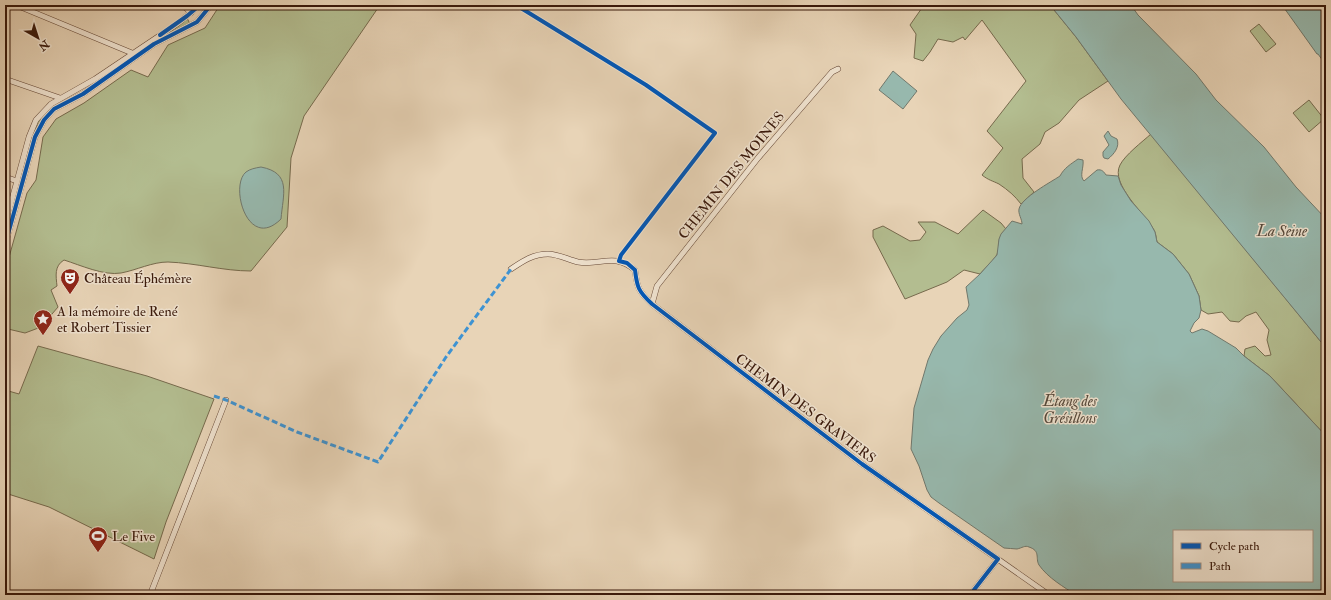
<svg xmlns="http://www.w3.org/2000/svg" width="1331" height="600" viewBox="0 0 1331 600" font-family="'IM FELL Double Pica',serif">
<rect width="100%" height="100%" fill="#e8d4b7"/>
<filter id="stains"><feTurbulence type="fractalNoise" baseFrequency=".005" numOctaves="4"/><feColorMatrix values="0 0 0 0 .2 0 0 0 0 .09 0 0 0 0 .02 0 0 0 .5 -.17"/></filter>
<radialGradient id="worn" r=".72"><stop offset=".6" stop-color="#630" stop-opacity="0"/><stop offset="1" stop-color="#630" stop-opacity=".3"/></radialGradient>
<!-- green -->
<g fill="#b3bd90" stroke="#766a4d">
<path d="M 220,5 L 380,5 L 304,116 L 291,158 L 287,227 L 251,271 C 223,271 196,263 168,262 C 152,262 137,270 121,273 C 104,276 80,265 64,260 C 54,266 56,276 57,286 L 51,290 L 58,307 L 41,327 L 25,333 L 8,329 L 5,317 L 5,293 L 7,286 L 6,268 L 27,193 L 36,180 L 43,137 L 56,119 L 84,103 L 131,70 L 148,77 L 168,45 L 205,28 Z"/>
<path d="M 924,5 L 1050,5 L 1076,37 L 1108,81 L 1079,100 L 1059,123 L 1045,132 L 1040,144 L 1022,159 L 1023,178 L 1034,192 L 1021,204 C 1015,196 1008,190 999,184 C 993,181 988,180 982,175 L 1003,148 L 987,131 L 1026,81 L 982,20 L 965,40 L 963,37 L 953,42 L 938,39 L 930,52 L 923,61 L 914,58 L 916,34 L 910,25 Z"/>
<path d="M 187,18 L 190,24 L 146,49 Z"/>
<path d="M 1259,24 L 1276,44 L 1266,52 L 1250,31 Z"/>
<path d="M 1309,100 L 1324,119 L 1309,132 L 1293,113 Z"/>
<path d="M 51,106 L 53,109 L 38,125 L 25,168 L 22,167 L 31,135 L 36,123 Z"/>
<path d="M 1151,134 L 1326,348 L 1326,436 L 1270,376 L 1244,356 L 1245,349 L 1255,346 L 1265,356 L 1271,355 L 1267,340 L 1269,330 L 1256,312 L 1246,316 L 1239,322 L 1230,321 L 1222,312 L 1208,314 L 1201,310 L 1199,296 L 1189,274 L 1173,254 L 1157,242 C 1156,238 1156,233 1154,230 C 1145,214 1110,184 1120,165 C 1125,155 1142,142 1151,134 Z"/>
<path d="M 983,210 L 1001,223 L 1006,229 C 994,241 1002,247 996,256 C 992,262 985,268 980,274 L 964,270 L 947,282 L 905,299 L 873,237 L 873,230 L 883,226 L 910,241 L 920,240 L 926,232 L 918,222 L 935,222 L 958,234 Z"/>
<path d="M 38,346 L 147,376 L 214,399 L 166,522 L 154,559 L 49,507 L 5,493 L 5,390 L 19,394 Z"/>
</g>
<!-- water -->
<g fill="#97b8ad" stroke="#71786c" fill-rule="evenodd">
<path d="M 1050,5 L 1131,5 L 1138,15 L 1196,74 L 1216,100 L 1264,147 L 1296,187 L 1326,219 L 1326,348 L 1121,99 L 1076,37 Z"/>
<path d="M 1282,5 L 1326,5 L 1326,65 L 1318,54 L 1317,54 Z"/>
<path d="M 893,71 L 917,91 L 903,109 L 879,90 Z"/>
<path d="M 1108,131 L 1111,136 L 1117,139 C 1120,147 1114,154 1108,159 L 1104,158 L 1103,156 L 1103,152 L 1109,145 L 1104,136 Z"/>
<path d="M 1078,159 L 1083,160 C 1084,168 1079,176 1084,181 L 1097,170 C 1102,169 1104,172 1106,175 L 1118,176 L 1121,185 L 1131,201 L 1149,221 L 1155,232 L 1157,242 L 1173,254 L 1189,274 L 1199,296 L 1201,310 L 1199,318 L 1194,323 L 1190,331 L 1192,333 L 1202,329 L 1208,331 L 1236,348 L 1244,356 L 1270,376 L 1326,436 L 1326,595 L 1076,595 C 1064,587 1048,578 1039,565 C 1035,558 1041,551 1029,547 C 1025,545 1022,548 1017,549 C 1013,549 1008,548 1004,548 L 939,503 L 931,497 L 927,490 L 919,466 L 911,449 L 914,408 L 928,360 L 933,349 L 941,336 L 957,318 L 967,310 L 969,305 L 966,287 L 980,274 L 997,255 L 999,239 L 1001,234 L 1012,221 L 1022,224 C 1022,219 1018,214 1019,209 C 1021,198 1051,182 1060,176 C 1064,168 1071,164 1078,159 ZM 1174,531 L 1312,531 L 1312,581 L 1174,581 Z"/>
<path d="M 261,167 C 292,173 283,194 281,219 C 248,252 229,186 246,172 C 250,169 255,168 261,167 Z"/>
</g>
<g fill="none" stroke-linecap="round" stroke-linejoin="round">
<!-- minor casing -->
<g stroke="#654735" stroke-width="6">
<g id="minor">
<path d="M 16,5 L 132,53"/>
<path d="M 183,5 L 191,13"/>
<path d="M 5,79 L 60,98"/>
<path d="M 5,177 L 17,181"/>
<path d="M 5,225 L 29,137 L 36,120 L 51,104 L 95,79 L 177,24 L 200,5"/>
<path d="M 5,245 L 35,137 L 44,120 L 54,109 L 83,94 L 154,44 L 197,22 L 211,5"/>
<path d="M 511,269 C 523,261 533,254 548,254 C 558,254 569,260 578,262 C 600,266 614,252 635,270 C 637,287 638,291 652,304 L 862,464 L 1049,595"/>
<path d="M 652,304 L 657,286 L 758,158 L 832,72 L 838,69"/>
<path d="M 150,595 L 226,400"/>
<path d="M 970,595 L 998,559"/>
</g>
</g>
<!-- minor -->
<use href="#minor" stroke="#f0e3d0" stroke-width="5"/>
<!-- quiet -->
<path stroke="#3e93d2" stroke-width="3" stroke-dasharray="6 3" stroke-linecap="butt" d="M 214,396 L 226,400 L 297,432 L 378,462 L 446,357 L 511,269"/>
<!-- cycleway casing -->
<g stroke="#f0e3d0" stroke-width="6">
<g id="cycleway">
<path d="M 516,5 L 646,85 L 715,133 L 621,255 L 619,261 L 627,263 L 635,270 C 637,287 638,291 652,304 L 862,464 L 998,559 L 970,595"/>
<path d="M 160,35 L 187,16 L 200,5"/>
<path d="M 5,245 L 35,137 L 44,120 L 54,109 L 83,94 L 154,44 L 197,22 L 211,5"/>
</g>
</g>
<!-- cycleway -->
<use href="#cycleway" stroke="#0057b8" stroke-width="4"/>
</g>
<!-- icons -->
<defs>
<g id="theatre-pin" transform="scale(1)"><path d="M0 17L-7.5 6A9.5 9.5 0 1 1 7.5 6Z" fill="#8f2418" stroke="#f0e3d0"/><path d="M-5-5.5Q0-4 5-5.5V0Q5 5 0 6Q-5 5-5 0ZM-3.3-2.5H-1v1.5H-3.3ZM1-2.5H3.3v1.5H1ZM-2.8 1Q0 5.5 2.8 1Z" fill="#fff"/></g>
<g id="sight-pin" transform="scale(1)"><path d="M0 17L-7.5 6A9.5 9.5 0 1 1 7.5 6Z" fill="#8f2418" stroke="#f0e3d0"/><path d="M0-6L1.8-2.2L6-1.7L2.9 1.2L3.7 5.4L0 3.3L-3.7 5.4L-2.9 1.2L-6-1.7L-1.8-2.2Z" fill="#fff"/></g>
<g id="stadium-pin" transform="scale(1)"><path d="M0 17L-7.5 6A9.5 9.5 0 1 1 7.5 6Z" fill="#8f2418" stroke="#f0e3d0"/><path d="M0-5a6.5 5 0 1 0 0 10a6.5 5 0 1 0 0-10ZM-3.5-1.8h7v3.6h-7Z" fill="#fff"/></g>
</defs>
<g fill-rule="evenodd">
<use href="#theatre-pin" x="70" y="278"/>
<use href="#sight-pin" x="43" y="319"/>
<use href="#stadium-pin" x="98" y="536"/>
</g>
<g text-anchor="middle" stroke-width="3" stroke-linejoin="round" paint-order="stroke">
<!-- street labels -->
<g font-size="14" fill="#39180a" stroke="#f0e3d0">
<text transform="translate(731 175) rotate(-51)" y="5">CHEMIN DES MOINES</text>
<text transform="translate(806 408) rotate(37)" y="5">CHEMIN DES GRAVIERS</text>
</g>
<!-- poi labels -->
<g font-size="14" fill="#39180a" stroke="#f0e3d0" text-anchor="start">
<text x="84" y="283">Château Éphémère</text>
<text x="57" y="316">A la mémoire de René<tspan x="57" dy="16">et Robert Tissier</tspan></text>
<text x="112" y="541">Le Five</text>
</g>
<!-- water labels -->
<g font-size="15" font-style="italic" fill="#55483b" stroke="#f0e3d0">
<text x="1282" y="236">La Seine</text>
<text x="1070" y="406">Étang des<tspan x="1070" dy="17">Grésillons</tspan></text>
</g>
</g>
<!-- margin -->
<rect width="1331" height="600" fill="none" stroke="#e8d4b7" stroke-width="20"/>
<rect x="6" y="6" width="1319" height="588" fill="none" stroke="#39180a" stroke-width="2"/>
<rect x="10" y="10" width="1311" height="580" fill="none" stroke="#39180a"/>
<!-- legend -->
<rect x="1173" y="530" width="140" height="52" fill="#f0e3d0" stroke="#a79281"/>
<rect x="1181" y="543" width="20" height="6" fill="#0057b8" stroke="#a79281"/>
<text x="1209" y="550" font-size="12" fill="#39180a">Cycle path</text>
<rect x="1181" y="563" width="20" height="6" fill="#3e93d2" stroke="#a79281"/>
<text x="1209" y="570" font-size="12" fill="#39180a">Path</text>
<!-- north arrow -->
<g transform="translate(38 38) rotate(141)" stroke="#f0e3d0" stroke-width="3" paint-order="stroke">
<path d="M0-3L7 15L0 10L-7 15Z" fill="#39180a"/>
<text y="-6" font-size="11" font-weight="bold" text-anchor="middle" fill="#39180a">N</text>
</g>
<rect width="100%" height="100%" filter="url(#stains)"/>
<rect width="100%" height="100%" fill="url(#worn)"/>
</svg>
